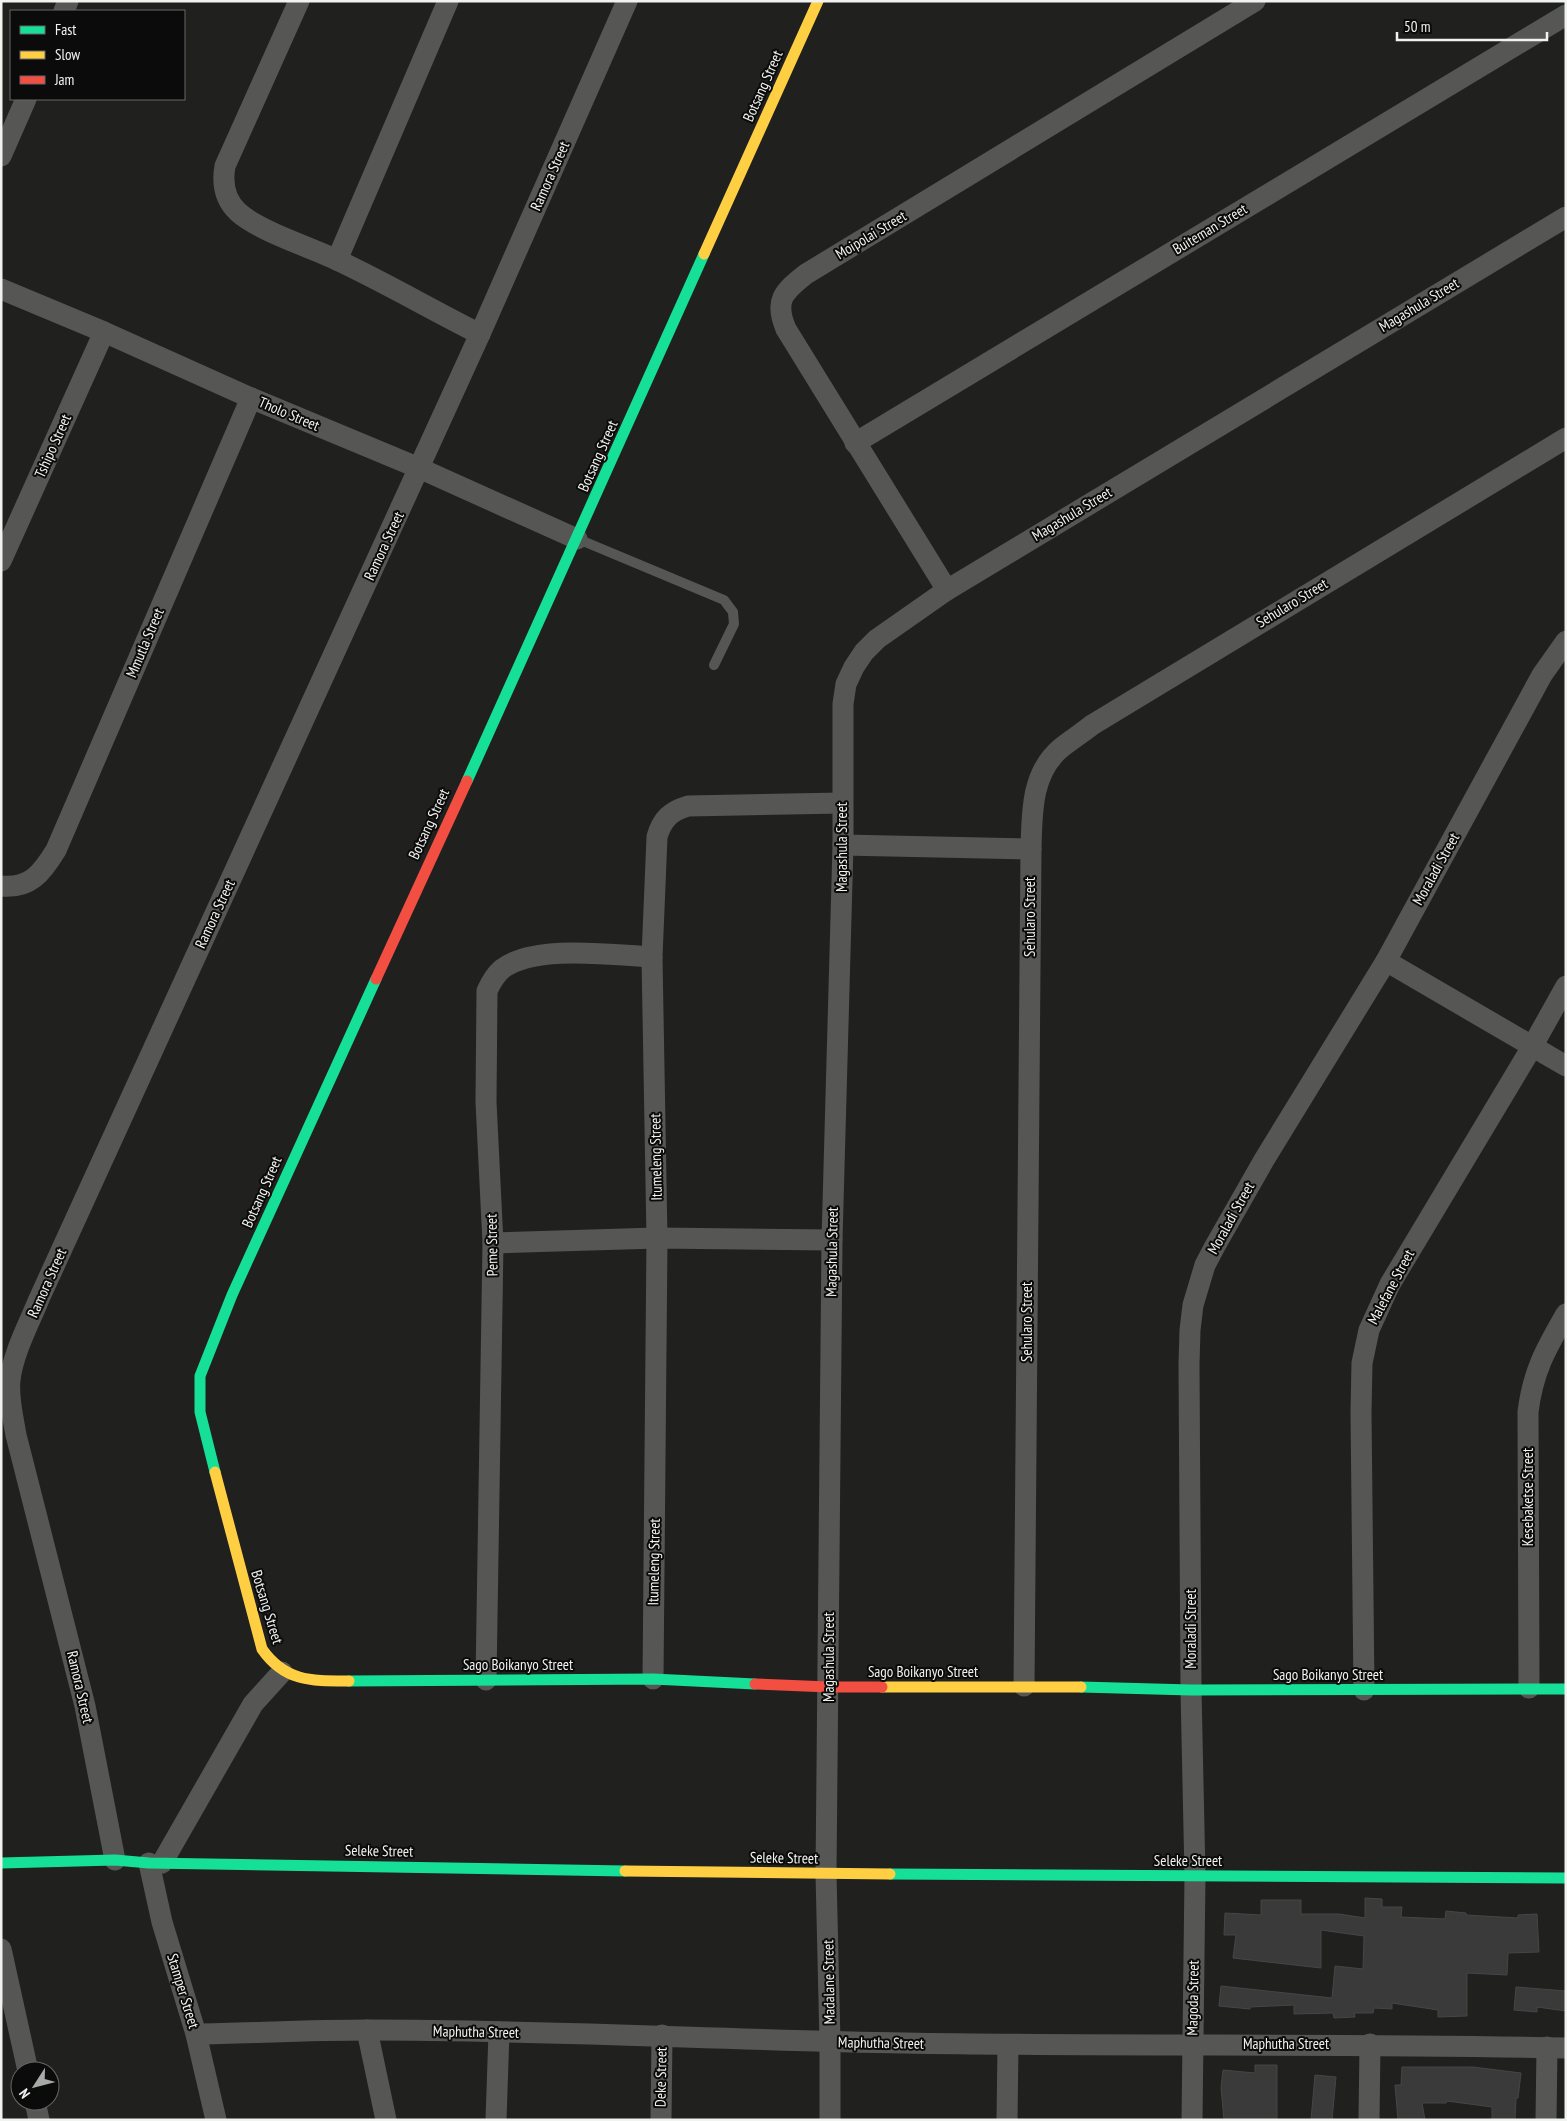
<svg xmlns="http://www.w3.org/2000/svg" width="1567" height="2121" viewBox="0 0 1567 2121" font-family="'PT Sans Narrow',sans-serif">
<rect width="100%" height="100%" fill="#20211f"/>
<!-- building -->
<g fill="#393a39" stroke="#454645">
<path d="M 1365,1898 L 1382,1899 L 1382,1907 L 1402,1907 L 1401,1917 L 1445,1919 L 1446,1911 L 1466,1913 L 1466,1915 L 1518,1918 L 1518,1915 L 1537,1914 L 1539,1952 L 1508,1953 L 1507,1975 L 1467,1973 L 1467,2016 L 1438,2017 L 1438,2010 L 1392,2003 L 1392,2009 L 1374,2008 L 1373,2013 L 1354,2013 L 1355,2017 L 1334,2018 L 1333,2013 L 1294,2014 L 1294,2005 L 1250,2007 L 1250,2009 L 1219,2006 L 1221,1986 L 1332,1998 L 1335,1966 L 1363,1969 L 1364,1936 L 1321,1930 L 1321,1968 L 1233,1958 L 1236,1935 L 1224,1935 L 1225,1913 L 1261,1915 L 1261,1900 L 1301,1900 L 1301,1914 L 1339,1914 L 1365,1918 Z"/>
<path d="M 1516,1987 L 1566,1991 L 1566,2011 L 1537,2007 L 1537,2012 L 1514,2010 Z"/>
<path d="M 1255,2065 L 1277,2065 L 1277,2120 L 1224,2120 L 1221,2088 L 1223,2070 L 1255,2073 Z"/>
<path d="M 1402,2067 L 1473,2067 L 1521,2073 L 1518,2098 L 1516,2098 L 1515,2120 L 1492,2120 L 1492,2107 L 1447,2101 L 1446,2103 L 1422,2103 L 1425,2120 L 1398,2120 L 1395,2085 L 1401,2085 Z"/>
<path d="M 1315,2075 L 1336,2077 L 1332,2120 L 1311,2120 Z"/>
</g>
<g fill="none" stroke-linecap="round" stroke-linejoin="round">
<!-- lane -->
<path stroke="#565755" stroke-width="10" d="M 578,539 L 724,600 L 733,612 L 734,624 L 714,665"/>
<!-- street -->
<g stroke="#565755" stroke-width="21">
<path d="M 299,1 L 225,166 C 222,183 224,199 238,212 C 259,231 310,247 337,260 C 386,283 432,310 480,334"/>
<path d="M 64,11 L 68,1"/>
<path d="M 1,156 L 26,99"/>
<path d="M 337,260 L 448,1"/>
<path d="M 1,289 L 104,332 L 251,398 L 419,468 L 577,539"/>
<path d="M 855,443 L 1566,15"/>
<path d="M 1,561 L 104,332"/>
<path d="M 947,590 L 786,329 C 774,301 783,292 806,274 L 1255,1"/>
<path d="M 843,845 L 1031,849"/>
<path d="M 1,886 C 30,889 42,873 56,850 L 251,398"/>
<path d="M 1386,961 L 1566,1066"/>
<path d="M 493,1243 L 657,1238 L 832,1240"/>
<path d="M 653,1679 L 657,1238 L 652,957 L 657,837 C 662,819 671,811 688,806 L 842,803"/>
<path d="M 486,1680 L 493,1243 L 486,1102 L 487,991 C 491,982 495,975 502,969 C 534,944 613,955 652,957"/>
<path d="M 1024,1686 L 1031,849 C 1032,813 1031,773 1061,748 C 1071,740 1082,733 1092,725 L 1566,438"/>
<path d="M 1529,1688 L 1528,1412 C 1533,1371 1546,1349 1566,1314"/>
<path d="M 1364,1690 L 1361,1412 L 1362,1363 L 1369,1330 L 1390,1284 L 1532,1047 L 1566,986"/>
<path d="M 115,1860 L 85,1706 L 16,1435 C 13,1417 8,1398 10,1380 C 13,1353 29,1324 39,1299 L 480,334 L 627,1"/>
<path d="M 149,1863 L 162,1922 L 196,2034 L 216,2120"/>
<path d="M 162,1863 L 253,1704 L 282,1672"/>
<path d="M 1,1949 L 28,2071"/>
<path d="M 367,2030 L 386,2120"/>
<path d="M 196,2034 C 253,2033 311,2030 368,2030 C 547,2030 726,2040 905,2043 C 1125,2047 1345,2043 1566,2048"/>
<path d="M 35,2101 L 39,2120"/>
<path d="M 496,2120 L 499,2032"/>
<path d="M 661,2120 L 662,2035"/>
<path d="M 830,2120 L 830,2042 L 826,1874 L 832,1240 L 843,845 L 843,704 L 846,684 L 854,667 L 864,652 L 877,639 L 947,590 L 1566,217"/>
<path d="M 1007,2120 L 1008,2045"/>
<path d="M 1192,2120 L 1195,1876 L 1191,1690 L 1189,1364 L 1190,1330 L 1193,1305 L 1205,1265 L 1215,1246 L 1264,1160 L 1386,961 L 1542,675 L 1566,641"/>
<path d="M 1369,2120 L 1370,2044"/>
<path d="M 1546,2120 L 1547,2047"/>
</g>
<!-- fast -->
<g stroke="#16e098" stroke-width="11">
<path d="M 467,781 L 704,254"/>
<path d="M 215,1472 L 200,1412 L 200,1376 L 232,1295 L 376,979"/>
<path d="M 349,1681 L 653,1679 L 755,1684"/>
<path d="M 1081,1687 L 1191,1690 L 1566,1689"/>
<path d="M 1,1863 L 115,1860 L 149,1863 L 625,1871"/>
<path d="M 890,1874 L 1566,1878"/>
</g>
<!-- slow -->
<g stroke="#ffcf43" stroke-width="11">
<path d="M 704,254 L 818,1"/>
<path d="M 215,1472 L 262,1649 C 285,1682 312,1681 349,1681"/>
<path d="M 882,1687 L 1081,1687"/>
<path d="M 625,1871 L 890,1874"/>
</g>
<!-- jam -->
<g stroke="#f24e42" stroke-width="11">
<path d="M 376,979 L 467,781"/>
<path d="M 755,1684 L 829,1687 L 882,1687"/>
</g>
</g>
<g text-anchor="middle" stroke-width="4" stroke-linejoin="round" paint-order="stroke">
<!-- street labels -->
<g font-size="15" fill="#f1f3f0" stroke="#0a0b0a">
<text transform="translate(763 86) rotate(-66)" y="5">Botsang Street</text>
<text transform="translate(550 176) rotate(-66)" y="5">Ramora Street</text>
<text transform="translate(1210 229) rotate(-31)" y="5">Buiteman Street</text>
<text transform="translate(871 235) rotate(-31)" y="5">Moipolai Street</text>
<text transform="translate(1419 305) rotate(-31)" y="5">Magashula Street</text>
<text transform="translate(289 414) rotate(23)" y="5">Tholo Street</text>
<text transform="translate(53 446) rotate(-66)" y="5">Tshipo Street</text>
<text transform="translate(598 456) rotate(-66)" y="5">Botsang Street</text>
<text transform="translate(1072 514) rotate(-31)" y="5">Magashula Street</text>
<text transform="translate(384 546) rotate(-65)" y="5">Ramora Street</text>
<text transform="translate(1292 603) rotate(-31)" y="5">Sehularo Street</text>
<text transform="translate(145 643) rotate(-67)" y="5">Mmutla Street</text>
<text transform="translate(429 824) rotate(-65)" y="5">Botsang Street</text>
<text transform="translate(842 847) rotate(-90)" y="5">Magashula Street</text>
<text transform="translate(1436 869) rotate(-61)" y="5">Moraladi Street</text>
<text transform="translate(215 914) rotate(-65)" y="5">Ramora Street</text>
<text transform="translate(1030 917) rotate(-90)" y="5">Sehularo Street</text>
<text transform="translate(656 1157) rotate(-91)" y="5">Itumeleng Street</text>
<text transform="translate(262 1192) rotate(-66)" y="5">Botsang Street</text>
<text transform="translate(1231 1218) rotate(-61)" y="5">Moraladi Street</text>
<text transform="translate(492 1245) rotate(-91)" y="5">Peme Street</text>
<text transform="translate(832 1252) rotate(-89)" y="5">Magashula Street</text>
<text transform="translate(47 1283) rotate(-66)" y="5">Ramora Street</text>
<text transform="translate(1391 1287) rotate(-62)" y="5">Malefane Street</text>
<text transform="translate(1027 1322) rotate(-90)" y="5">Sehularo Street</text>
<text transform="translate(1528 1497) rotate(-90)" y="5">Kesebaketse Street</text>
<text transform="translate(654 1562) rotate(-89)" y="5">Itumeleng Street</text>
<text transform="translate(267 1607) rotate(73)" y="5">Botsang Street</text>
<text transform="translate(1191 1629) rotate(-90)" y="5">Moraladi Street</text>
<text transform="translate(829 1657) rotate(-90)" y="5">Magashula Street</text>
<text x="518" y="1670">Sago Boikanyo Street</text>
<text x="923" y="1677">Sago Boikanyo Street</text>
<text x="1328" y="1680">Sago Boikanyo Street</text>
<text transform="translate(80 1687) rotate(77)" y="5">Ramora Street</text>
<text transform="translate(379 1851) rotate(1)" y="5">Seleke Street</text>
<text transform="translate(784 1858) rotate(1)" y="5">Seleke Street</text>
<text x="1188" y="1866">Seleke Street</text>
<text transform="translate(829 1982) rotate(-91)" y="5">Madalane Street</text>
<text transform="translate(183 1991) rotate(73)" y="5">Stamper Street</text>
<text transform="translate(1193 1998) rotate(-89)" y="5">Magoda Street</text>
<text transform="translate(476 2032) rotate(1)" y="5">Maphutha Street</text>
<text transform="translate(881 2043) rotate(1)" y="5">Maphutha Street</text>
<text x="1286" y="2049">Maphutha Street</text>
<text transform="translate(661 2077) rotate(-89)" y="5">Deke Street</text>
</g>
</g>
<!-- border -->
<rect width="1567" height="2121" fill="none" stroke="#f1f3f0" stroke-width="5"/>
<!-- legend -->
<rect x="10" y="10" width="175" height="90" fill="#0a0b0a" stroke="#666866"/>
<rect x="20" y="26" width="25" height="8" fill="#16e098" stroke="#666866"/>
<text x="55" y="35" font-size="15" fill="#f1f3f0">Fast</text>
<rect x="20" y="51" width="25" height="8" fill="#ffcf43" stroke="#666866"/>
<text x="55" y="60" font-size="15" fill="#f1f3f0">Slow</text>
<rect x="20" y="76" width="25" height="8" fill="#f24e42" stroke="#666866"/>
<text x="55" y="85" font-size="15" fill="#f1f3f0">Jam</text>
<!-- north arrow -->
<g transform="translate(35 2086) rotate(234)"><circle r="24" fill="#0a0b0a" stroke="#666866"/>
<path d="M0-4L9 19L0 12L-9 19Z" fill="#a8aaa7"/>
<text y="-8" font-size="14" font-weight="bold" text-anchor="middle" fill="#f1f3f0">N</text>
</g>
<!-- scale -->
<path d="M1397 32v8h150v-8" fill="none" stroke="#f1f3f0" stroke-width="2.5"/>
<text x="1404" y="32" font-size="15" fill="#f1f3f0" stroke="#0a0b0a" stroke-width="4" paint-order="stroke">50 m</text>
</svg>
